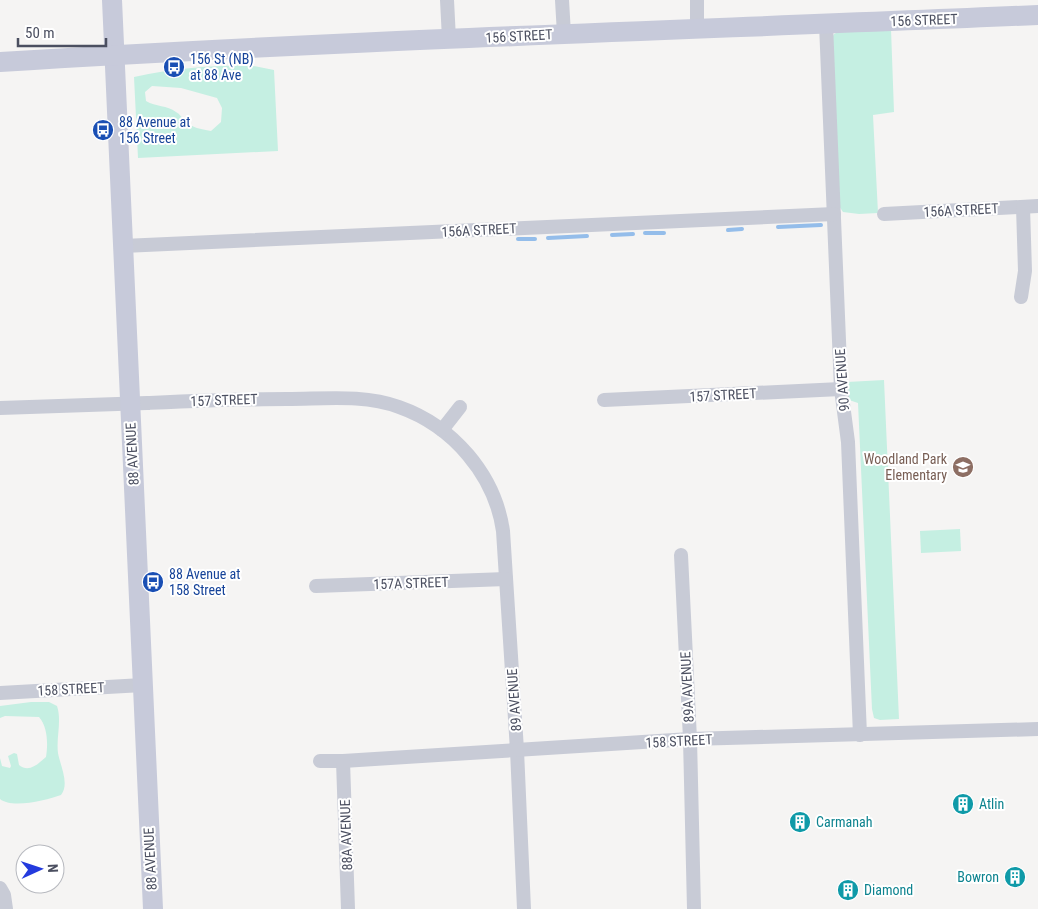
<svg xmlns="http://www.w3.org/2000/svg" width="1038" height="909" viewBox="0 0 1038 909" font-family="'Roboto Condensed',sans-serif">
<rect width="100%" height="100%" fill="#f5f4f3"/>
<!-- green -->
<g fill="#c5efe2" fill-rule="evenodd">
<path d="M 891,29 L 894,112 L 873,115 L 878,213 L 859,214 L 843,212 L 839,206 L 831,40 L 834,34 L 840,31 Z"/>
<path d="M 249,65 L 274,70 L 278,151 L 138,158 L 134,77 C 173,68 210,66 249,65 ZM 152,86 L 181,88 L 217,98 L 222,108 L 221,122 L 211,131 C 200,129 193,128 185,121 C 182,118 180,114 176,112 C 167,105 156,107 146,101 L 145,92 Z"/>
<path d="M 884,380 L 899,719 L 880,720 L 874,718 L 872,709 L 858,403 L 849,400 L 847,382 Z"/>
<path d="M 960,529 L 961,551 L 921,553 L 920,531 Z"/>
<path d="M 31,702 L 49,702 L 57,706 C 62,721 56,737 58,753 C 60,765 70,784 61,795 C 47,800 12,809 0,799 L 0,758 L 2,766 L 10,768 L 11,766 L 8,756 L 14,753 L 17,754 L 19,765 C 29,773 38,764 46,757 C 48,745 48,727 39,717 L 5,716 L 0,718 L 0,706 Z"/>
</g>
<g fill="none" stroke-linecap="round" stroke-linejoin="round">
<!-- stream -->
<g stroke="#94bdea" stroke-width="4">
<path d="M 778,227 L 821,225"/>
<path d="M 728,230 L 742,229"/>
<path d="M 645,233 L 664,233"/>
<path d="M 612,235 L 633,234"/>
<path d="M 548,238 L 587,236"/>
<path d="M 518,239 L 535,239"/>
</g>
<!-- street -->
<g stroke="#c8cbd6" stroke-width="14">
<path d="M 447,0 L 449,39"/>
<path d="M 562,0 L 564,34"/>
<path d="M 697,0 L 697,30"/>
<path d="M 826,24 L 841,389 L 848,442 L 860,735"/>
<path d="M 884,214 L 1038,206"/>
<path d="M 123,246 L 834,214"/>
<path d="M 1021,297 L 1025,271 L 1023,207"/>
<path d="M 604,400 L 841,389"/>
<path d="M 0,408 C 49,406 98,405 147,403 C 194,401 240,399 287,399 C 324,399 364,394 399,407 C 453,426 495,475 503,531 L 517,750 L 524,909"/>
<path d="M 442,430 L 460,407"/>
<path d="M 681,555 L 690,739 L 694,909"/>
<path d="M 316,586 L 506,579"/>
<path d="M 0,693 L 143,685"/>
<path d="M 320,761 L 343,761 L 690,739 L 1038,729"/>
<path d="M 343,761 L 348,909"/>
<path d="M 0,888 L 4,895 L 6,909"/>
</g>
<!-- secondary -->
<g stroke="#c7cada" stroke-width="20">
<path d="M 112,0 L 153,909"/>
<path d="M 0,62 C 346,40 692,30 1038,15"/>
</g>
</g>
<!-- icons -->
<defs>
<g id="bus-disc" transform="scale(1.125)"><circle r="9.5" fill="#1a4fb4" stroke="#fff"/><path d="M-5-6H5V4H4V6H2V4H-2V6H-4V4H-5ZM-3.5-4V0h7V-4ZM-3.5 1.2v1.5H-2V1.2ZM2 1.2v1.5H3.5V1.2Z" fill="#fff"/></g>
<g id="school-disc" transform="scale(1.125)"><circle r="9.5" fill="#8d6e63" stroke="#fff"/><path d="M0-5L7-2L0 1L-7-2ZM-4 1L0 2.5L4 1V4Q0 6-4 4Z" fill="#fff"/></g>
<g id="building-disc" transform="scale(1.125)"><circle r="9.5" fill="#0f9aa8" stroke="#fff"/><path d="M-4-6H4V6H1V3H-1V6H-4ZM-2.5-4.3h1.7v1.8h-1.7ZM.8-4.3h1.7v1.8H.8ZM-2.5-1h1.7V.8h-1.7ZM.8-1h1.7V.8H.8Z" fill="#fff"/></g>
</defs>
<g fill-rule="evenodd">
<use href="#bus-disc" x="174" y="67"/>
<use href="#bus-disc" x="103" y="130"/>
<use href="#school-disc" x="963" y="467"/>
<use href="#bus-disc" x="153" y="582"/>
<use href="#building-disc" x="963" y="804"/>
<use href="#building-disc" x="800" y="822"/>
<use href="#building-disc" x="1015" y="877"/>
<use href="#building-disc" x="848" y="890"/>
</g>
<g text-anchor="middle" stroke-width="4" stroke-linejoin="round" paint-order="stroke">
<!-- street labels -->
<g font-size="14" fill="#4b4f60" stroke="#fff">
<text transform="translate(924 20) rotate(-2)" y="5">156 STREET</text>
<text transform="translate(519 36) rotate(-3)" y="5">156 STREET</text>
<text transform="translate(961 210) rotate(-3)" y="5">156A STREET</text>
<text transform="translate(479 230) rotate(-3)" y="5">156A STREET</text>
<text transform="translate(842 380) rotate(-94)" y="5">90 AVENUE</text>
<text transform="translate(723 395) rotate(-3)" y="5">157 STREET</text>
<text transform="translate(224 400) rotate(-2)" y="5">157 STREET</text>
<text transform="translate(132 454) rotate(-93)" y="5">88 AVENUE</text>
<text transform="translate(411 583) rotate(-2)" y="5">157A STREET</text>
<text transform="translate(687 687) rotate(-93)" y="5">89A AVENUE</text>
<text transform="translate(71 689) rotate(-3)" y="5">158 STREET</text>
<text transform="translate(514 700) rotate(-94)" y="5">89 AVENUE</text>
<text transform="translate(679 741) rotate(-3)" y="5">158 STREET</text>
<text transform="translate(346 835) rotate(-92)" y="5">88A AVENUE</text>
<text transform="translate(150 859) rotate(-93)" y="5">88 AVENUE</text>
</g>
<!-- transit labels -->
<g font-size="14" fill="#164399" stroke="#fff" text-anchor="start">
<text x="190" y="64">156 St (NB)<tspan x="190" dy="16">at 88 Ave</tspan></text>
<text x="119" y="127">88 Avenue at<tspan x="119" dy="16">156 Street</tspan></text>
<text x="169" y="579">88 Avenue at<tspan x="169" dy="16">158 Street</tspan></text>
</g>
<!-- education labels -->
<g font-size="14" fill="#785e54" stroke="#fff" text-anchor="end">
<text x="947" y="464">Woodland Park<tspan x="947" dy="16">Elementary</tspan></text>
</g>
<!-- culture labels -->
<g font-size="14" fill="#0d838f" stroke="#fff" text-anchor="start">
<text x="979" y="809">Atlin</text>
<text x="816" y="827">Carmanah</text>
<text x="999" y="882" text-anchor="end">Bowron</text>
<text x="864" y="895">Diamond</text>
</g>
</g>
<!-- north arrow -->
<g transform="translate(40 869) rotate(87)"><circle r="24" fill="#ffffff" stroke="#b7b9bf"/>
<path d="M0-4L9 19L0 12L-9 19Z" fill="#243bde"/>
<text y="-8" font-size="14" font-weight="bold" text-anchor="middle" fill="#4b4f60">N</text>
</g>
<!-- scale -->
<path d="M18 38v8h88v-8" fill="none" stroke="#4b4f60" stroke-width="2.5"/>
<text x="25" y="38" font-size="15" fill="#4b4f60" stroke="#ffffff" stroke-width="4" paint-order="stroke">50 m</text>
</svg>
